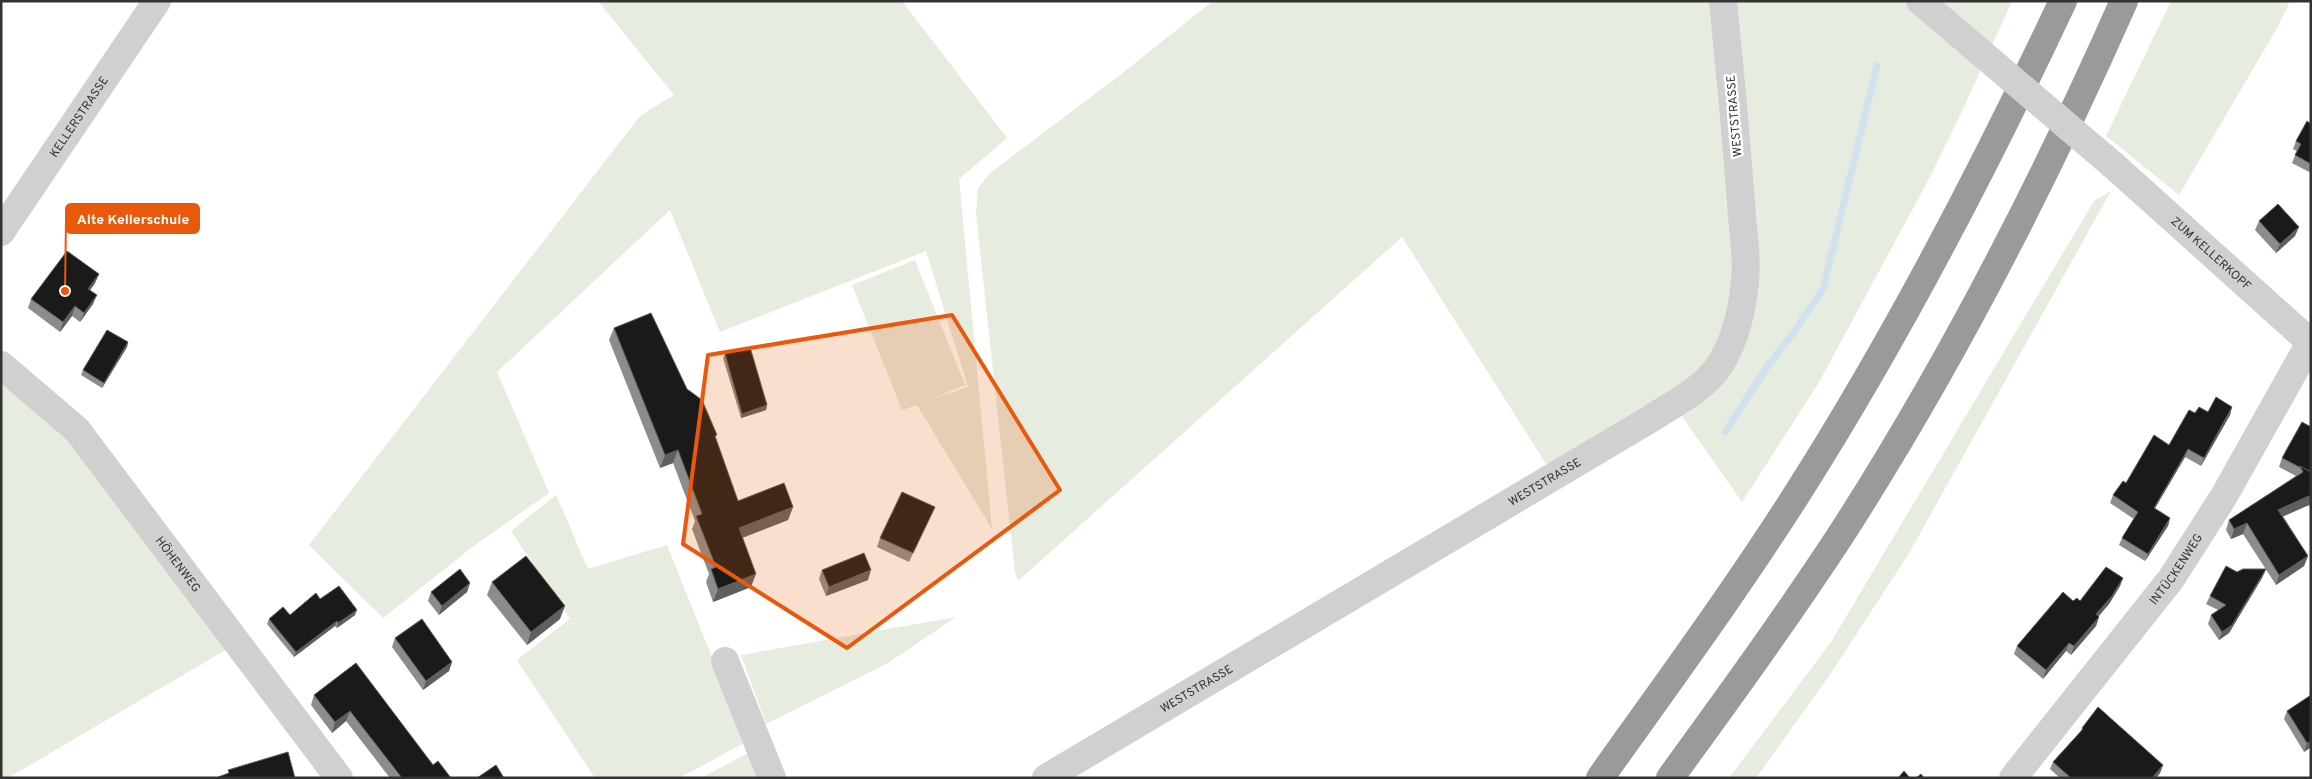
<svg xmlns="http://www.w3.org/2000/svg" width="2312" height="779" viewBox="0 0 2312 779" font-family="Overpass,sans-serif">
<rect width="100%" height="100%" fill="#fff"/>
<!-- green -->
<g fill="#e6ecdf">
<path d="M 598,1 L 902,1 L 1007,138 L 959,179 L 992,529 L 917,405 L 902,410 L 852,285 L 915,260 L 965,385 L 928,400 L 968,387 L 926,251 L 720,332 L 670,210 L 497,372 L 549,493 L 471,548 L 383,618 L 309,545 L 640,116 L 674,95 Z"/>
<path d="M 1213,1 L 1716,1 L 1737,278 L 1718,347 L 1690,382 L 1548,467 L 1402,237 L 1018,581 L 1015,572 L 976,214 L 978,188 L 990,173 L 1120,75 Z"/>
<path d="M 1729,1 L 2012,1 L 1964,107 L 1930,177 L 1818,384 L 1742,502 L 1679,412 L 1745,331 Z"/>
<path d="M 2171,1 L 2290,1 L 2277,28 L 2179,195 L 2106,136 Z"/>
<path d="M 2111,191 L 1908,555 L 1833,670 L 1756,778 L 1729,778 L 1831,642 L 2094,201 Z"/>
<path d="M 1,372 L 74,434 L 234,645 L 8,778 L 1,778 Z"/>
<path d="M 556,495 L 588,569 L 667,545 L 746,742 L 679,778 L 595,778 L 517,660 L 570,619 L 511,531 Z"/>
<path d="M 956,617 L 888,663 L 766,724 L 741,655 Z"/>
<path d="M 750,752 L 760,778 L 701,778 Z"/>
</g>
<g fill="none" stroke-linecap="round" stroke-linejoin="round">
<!-- stream -->
<path stroke="#cfe2ee" stroke-width="7" d="M 1725,432 L 1767,367 L 1793,333 L 1823,289 L 1877,66"/>
<!-- minor -->
<g stroke="#d0d0d0" stroke-width="28">
<path d="M 1920,1 L 1959,34"/>
<path id="s1" d="M 2113,165 L 2310,342"/>
<path id="s2" d="M 1,232 L 157,1"/>
<path id="s3" d="M 1,365 L 77,430 L 339,778"/>
<path d="M 725,661 L 772,778"/>
<path id="s4" d="M 1046,778 L 1652,418 C 1673,404 1701,390 1716,370 C 1735,345 1742,312 1745,281 C 1748,256 1742,227 1741,202 C 1736,135 1730,68 1723,1"/>
<path id="s5" d="M 2013,778 L 2171,579 L 2224,496 L 2311,341"/>
</g>
<!-- highway -->
<g stroke="#9a9a9a" stroke-width="28">
<path d="M 1600,778 C 1669,681 1739,586 1802,486 C 1900,331 1985,167 2063,1"/>
<path d="M 1670,778 C 1729,697 1787,617 1842,533 C 1950,365 2043,184 2124,1"/>
</g>
<!-- minor-bridge -->
<path stroke="#d0d0d0" stroke-width="28" d="M 1959,34 L 2113,165"/>
</g>
<!-- wall -->
<g fill="#8c8c8c">
<path d="M 2311,124 L 2311,173 L 2292,163 L 2297,151 L 2293,149 L 2296,141 Z"/>
<path d="M 2259,221 L 2295,236 L 2276,253 L 2255,230 Z"/>
<path d="M 99,274 L 95,283 L 90,290 L 93,304 L 80,322 L 72,316 L 60,332 L 28,308 L 31,299 Z"/>
<path d="M 614,328 L 687,389 L 716,439 L 738,501 L 793,507 L 788,520 L 742,538 L 751,587 L 713,602 L 706,582 L 709,574 L 692,529 L 695,521 L 673,463 L 660,468 L 609,340 Z"/>
<path d="M 128,342 L 127,347 L 102,388 L 81,375 L 83,370 Z"/>
<path d="M 725,354 L 767,405 L 766,410 L 741,418 L 723,358 Z"/>
<path d="M 2232,407 L 2230,415 L 2201,466 L 2185,457 L 2155,508 L 2170,518 L 2168,526 L 2145,561 L 2119,545 L 2122,538 L 2134,519 L 2110,503 L 2113,495 L 2169,445 L 2195,413 L 2208,412 Z"/>
<path d="M 2282,458 L 2311,472 L 2311,509 L 2309,505 L 2283,516 L 2308,556 L 2304,566 L 2276,585 L 2243,534 L 2231,539 L 2226,530 L 2229,520 L 2296,476 L 2279,467 Z"/>
<path d="M 935,507 L 931,516 L 909,562 L 877,547 L 880,538 Z"/>
<path d="M 2266,569 L 2262,578 L 2229,633 L 2219,640 L 2208,624 L 2211,615 L 2218,610 L 2206,604 L 2210,596 L 2237,572 Z"/>
<path d="M 822,570 L 868,580 L 826,596 L 819,579 Z"/>
<path d="M 2123,578 L 2120,586 L 2109,604 L 2098,616 L 2099,617 L 2096,626 L 2071,655 L 2066,651 L 2043,679 L 2014,654 L 2017,646 L 2073,601 L 2080,601 Z"/>
<path d="M 492,582 L 560,619 L 527,645 L 487,595 Z"/>
<path d="M 470,583 L 467,592 L 439,615 L 428,601 L 431,592 Z"/>
<path d="M 320,599 L 355,615 L 337,628 L 335,626 L 294,657 L 267,624 L 269,619 L 290,615 Z"/>
<path d="M 395,638 L 452,662 L 449,671 L 423,690 L 392,647 Z"/>
<path d="M 356,663 L 433,765 L 451,778 L 390,778 L 346,721 L 332,733 L 311,705 L 314,695 Z"/>
<path d="M 2311,695 L 2311,747 L 2304,752 L 2284,719 L 2287,711 Z"/>
<path d="M 2082,728 L 2163,765 L 2160,773 L 2156,778 L 2060,778 L 2050,769 L 2053,762 L 2080,733 Z"/>
</g>
<!-- shaded-wall -->
<g fill="#5f5f5f">
<path d="M 2299,227 L 2295,236 L 2276,253 L 2280,244 Z"/>
<path d="M 99,274 L 95,283 L 85,298 L 88,289 Z"/>
<path d="M 97,295 L 93,304 L 80,322 L 84,313 Z"/>
<path d="M 75,306 L 72,316 L 60,332 L 63,322 Z"/>
<path d="M 128,342 L 127,347 L 102,388 L 104,383 Z"/>
<path d="M 767,405 L 766,410 L 741,418 L 742,414 Z"/>
<path d="M 2232,407 L 2230,415 L 2201,466 L 2204,458 Z"/>
<path d="M 2188,449 L 2185,457 L 2151,515 L 2154,508 Z"/>
<path d="M 678,450 L 673,463 L 660,468 L 665,455 Z"/>
<path d="M 2311,495 L 2311,499 L 2309,505 L 2275,520 L 2278,510 Z"/>
<path d="M 793,507 L 788,520 L 734,541 L 739,528 Z"/>
<path d="M 2170,518 L 2168,526 L 2145,561 L 2148,554 Z"/>
<path d="M 2247,523 L 2243,534 L 2231,539 L 2234,529 Z"/>
<path d="M 2308,556 L 2304,566 L 2276,585 L 2279,575 Z"/>
<path d="M 2266,569 L 2262,578 L 2229,633 L 2219,640 L 2222,632 Z"/>
<path d="M 871,570 L 868,580 L 826,596 L 829,587 Z"/>
<path d="M 756,574 L 751,587 L 713,602 L 718,589 Z"/>
<path d="M 2123,578 L 2120,586 L 2109,604 L 2093,623 L 2096,614 Z"/>
<path d="M 470,583 L 467,592 L 439,615 L 442,606 Z"/>
<path d="M 565,606 L 560,619 L 527,645 L 531,632 Z"/>
<path d="M 357,610 L 355,615 L 337,628 L 338,623 Z"/>
<path d="M 2099,617 L 2096,626 L 2071,655 L 2074,646 Z"/>
<path d="M 337,621 L 335,626 L 294,657 L 296,652 Z"/>
<path d="M 2069,643 L 2066,651 L 2043,679 L 2046,670 Z"/>
<path d="M 452,662 L 449,671 L 423,690 L 426,681 Z"/>
<path d="M 350,711 L 346,721 L 332,733 L 335,722 Z"/>
<path d="M 2311,741 L 2311,747 L 2304,752 L 2307,743 Z"/>
<path d="M 2163,765 L 2160,773 L 2156,778 L 2152,778 Z"/>
</g>
<!-- building -->
<g fill="#1a1a1a" stroke="#5f5f5f">
<path d="M 2307,121 L 2311,124 L 2311,164 L 2295,155 L 2301,144 L 2296,141 Z"/>
<path d="M 2278,204 L 2299,227 L 2280,244 L 2259,221 Z"/>
<path d="M 67,251 L 99,274 L 88,289 L 97,295 L 84,313 L 75,306 L 63,322 L 31,299 Z"/>
<path d="M 651,313 L 687,389 L 702,400 L 717,435 L 715,436 L 738,501 L 784,483 L 793,507 L 739,528 L 756,574 L 718,589 L 711,569 L 716,567 L 696,516 L 702,514 L 678,450 L 665,455 L 614,328 Z"/>
<path d="M 107,330 L 128,342 L 104,383 L 83,370 Z"/>
<path d="M 750,347 L 767,405 L 742,414 L 725,354 Z"/>
<path d="M 2216,397 L 2232,407 L 2204,458 L 2188,449 L 2154,508 L 2170,518 L 2148,554 L 2122,538 L 2138,512 L 2113,495 L 2123,481 L 2126,483 L 2154,435 L 2169,445 L 2189,410 L 2195,413 L 2199,407 L 2208,412 Z"/>
<path d="M 2302,422 L 2311,427 L 2311,469 L 2309,472 L 2282,458 Z"/>
<path d="M 2300,466 L 2311,472 L 2311,495 L 2278,510 L 2308,556 L 2279,575 L 2247,523 L 2234,529 L 2229,520 L 2303,472 Z"/>
<path d="M 902,492 L 935,507 L 913,553 L 880,538 Z"/>
<path d="M 864,553 L 871,570 L 829,587 L 822,570 Z"/>
<path d="M 526,556 L 565,606 L 531,632 L 492,582 Z"/>
<path d="M 2226,566 L 2237,572 L 2243,569 L 2266,569 L 2232,625 L 2222,632 L 2211,615 L 2226,605 L 2210,596 Z"/>
<path d="M 2106,567 L 2123,578 L 2112,596 L 2096,614 L 2099,617 L 2074,646 L 2069,643 L 2046,670 L 2017,646 L 2063,592 L 2073,601 L 2077,598 L 2080,601 Z"/>
<path d="M 460,569 L 470,583 L 442,606 L 431,592 Z"/>
<path d="M 339,586 L 357,610 L 338,623 L 337,621 L 296,652 L 269,619 L 283,607 L 290,615 L 316,593 L 320,599 Z"/>
<path d="M 422,619 L 452,662 L 426,681 L 395,638 Z"/>
<path d="M 356,663 L 433,765 L 438,761 L 451,778 L 402,778 L 350,711 L 335,722 L 314,695 Z"/>
<path d="M 2311,695 L 2311,741 L 2307,743 L 2287,711 Z"/>
<path d="M 2098,707 L 2163,765 L 2152,778 L 2071,778 L 2053,762 L 2083,729 L 2082,728 Z"/>
<path d="M 288,752 L 295,778 L 218,778 L 218,777 L 229,773 L 228,770 Z"/>
<path d="M 496,765 L 504,778 L 477,778 Z"/>
<path d="M 1904,771 L 1910,778 L 1898,778 Z"/>
<path d="M 1921,774 L 1924,778 L 1916,778 Z"/>
</g>
<!-- marked area -->
<path fill="#e8590c" fill-opacity="0.2" stroke="#e8590c" stroke-width="4" stroke-linejoin="round" d="M 952,315 L 1060,490 L 847,648 L 683,544 L 708,355 Z"/>
<g text-anchor="middle" stroke-width="5" stroke-linejoin="round" paint-order="stroke">
<!-- street labels -->
<g font-size="12" fill="#333" stroke="#fff">
<text transform="translate(1734 116) rotate(-95)" y="4">WESTSTRASSE</text>
<text dy="4" stroke="none"><textPath href="#s2" startOffset="139">KELLERSTRASSE</textPath></text>
<text dy="4" stroke="none"><textPath href="#s1" startOffset="132">ZUM KELLERKOPF</textPath></text>
<text dy="4" stroke="none"><textPath href="#s4" startOffset="580">WESTSTRASSE</textPath></text>
<text dy="4" stroke="none"><textPath href="#s3" startOffset="268">HÖHENWEG</textPath></text>
<text dy="4" stroke="none"><textPath href="#s5" startOffset="265">INTÜCKENWEG</textPath></text>
<text dy="4" stroke="none"><textPath href="#s4" startOffset="175">WESTSTRASSE</textPath></text>
</g>
</g>
<!-- callouts -->
<path fill="none" stroke="#e8590c" stroke-width="2" d="M65 291L66 219"/>
<circle fill="#e8590c" stroke="#fff" stroke-width="2" cx="65" cy="291" r="5"/>
<rect fill="#e8590c" stroke="#e8590c" stroke-width="2" x="66" y="204" width="133" height="29" rx="5"/>
<g font-size="14" text-anchor="middle" font-weight="bold" fill="#fff">
<text x="133" y="224">Alte Kellerschule</text>
</g>
<!-- border -->
<rect width="2312" height="779" fill="none" stroke="#333333" stroke-width="5"/>
</svg>
